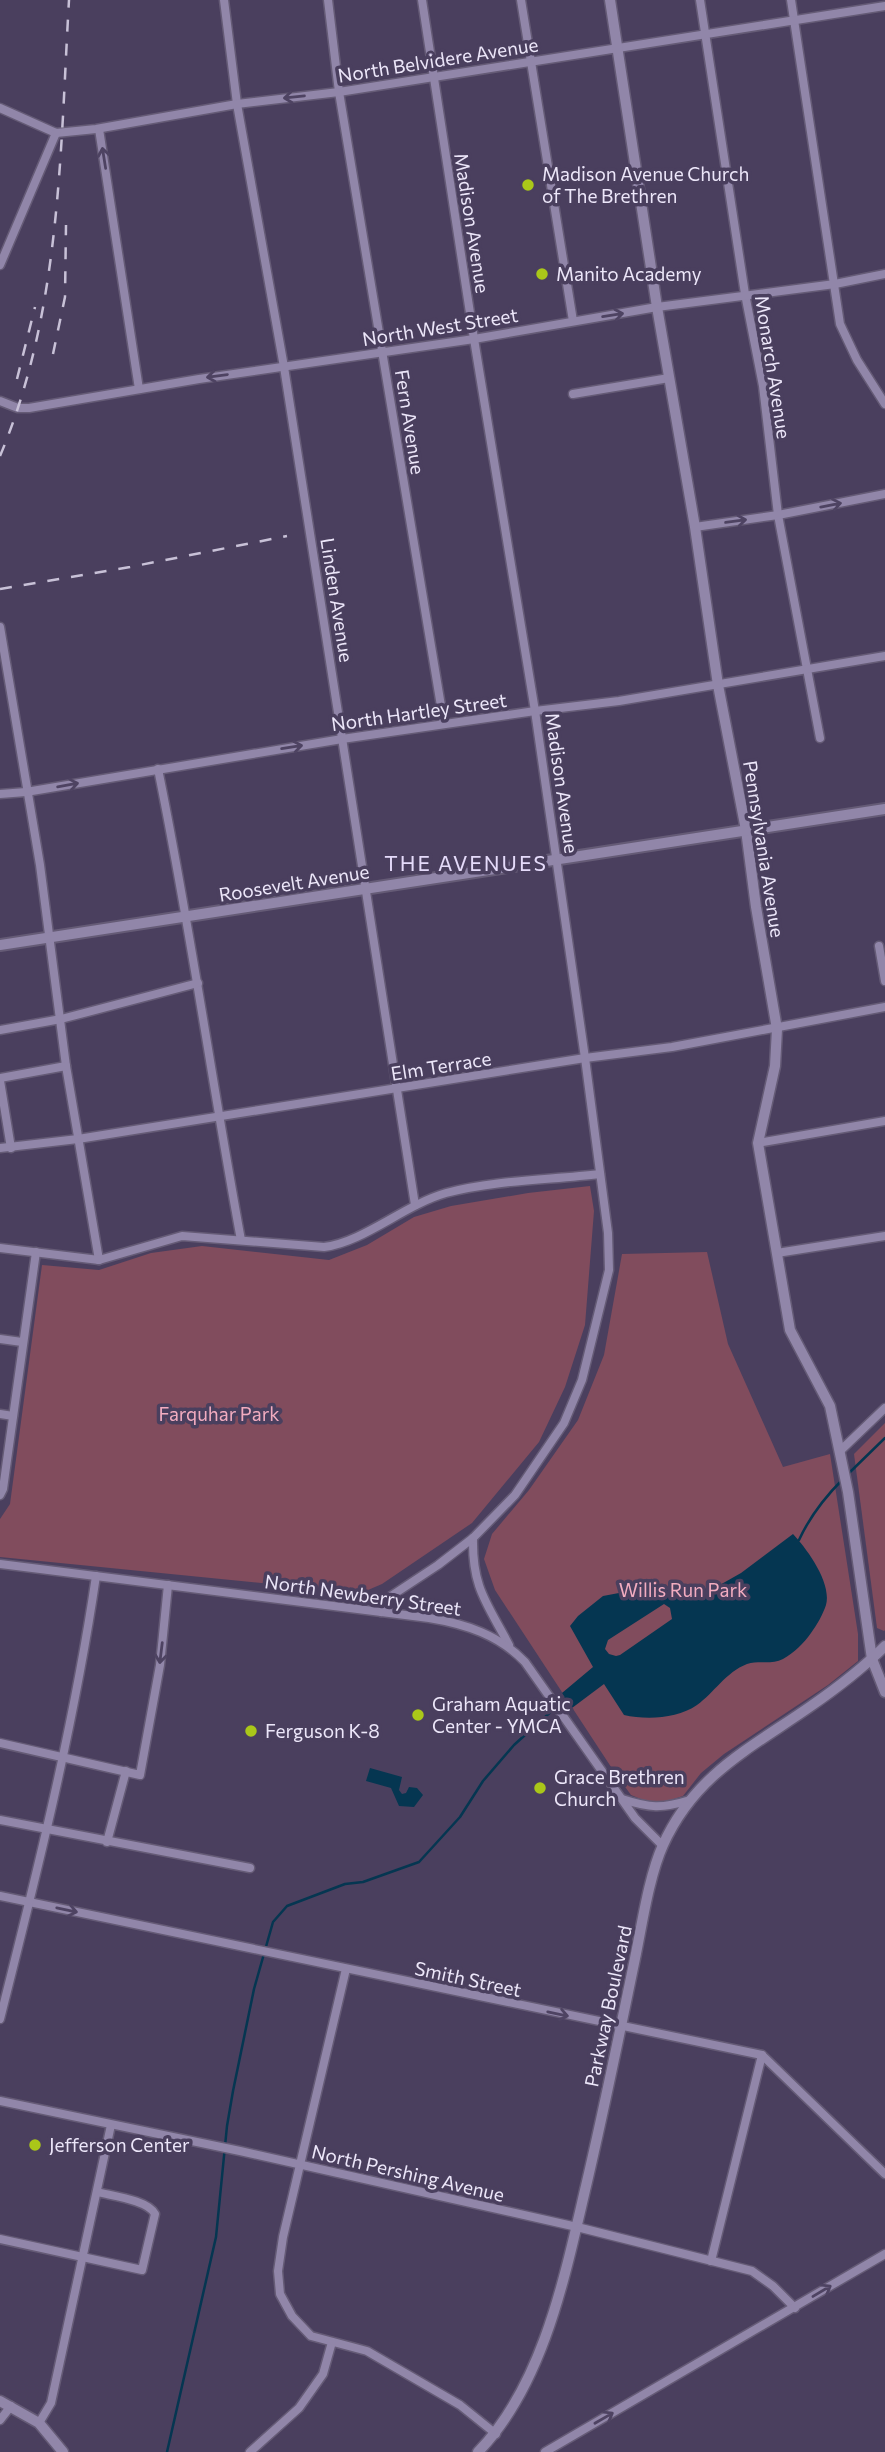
<svg xmlns="http://www.w3.org/2000/svg" width="885" height="2452" viewBox="0 0 885 2452" font-family="Commissioner,sans-serif">
<rect width="100%" height="100%" fill="#4a3f5e"/>
<!-- green -->
<g fill="#814c5d">
<path d="M 590,1186 L 594,1211 L 585,1325 L 565,1387 L 539,1442 L 472,1523 L 382,1584 L 361,1593 L 0,1557 L 0,1519 L 10,1504 L 42,1265 L 99,1270 L 151,1253 L 202,1246 L 329,1260 L 367,1245 L 414,1217 L 451,1206 L 528,1193 Z"/>
<path d="M 707,1252 L 728,1344 L 783,1467 L 830,1454 L 858,1634 L 858,1661 L 828,1685 L 724,1754 L 701,1773 L 683,1796 L 655,1805 L 631,1795 L 615,1773 L 495,1590 L 484,1559 L 492,1534 L 529,1490 L 578,1420 L 604,1355 L 622,1254 Z"/>
<path d="M 885,1423 L 885,1630 L 884,1631 L 877,1628 L 854,1454 Z"/>
</g>
<!-- water -->
<g fill="#053651" fill-rule="evenodd">
<path d="M 793,1534 C 807,1549 832,1583 826,1605 C 823,1614 817,1625 811,1633 C 804,1643 794,1653 783,1659 C 772,1665 759,1660 747,1664 C 726,1672 714,1693 697,1705 C 677,1719 646,1720 624,1715 L 604,1684 L 572,1708 L 562,1693 L 593,1667 L 570,1626 L 578,1616 L 603,1596 L 656,1586 L 704,1589 L 718,1586 L 741,1573 ZM 664,1604 L 670,1608 L 672,1619 L 620,1655 L 616,1656 L 609,1654 L 605,1649 L 608,1640 Z"/>
<path d="M 370,1768 L 402,1777 L 399,1790 L 402,1794 L 406,1793 L 409,1787 L 417,1788 L 423,1795 L 414,1807 L 399,1806 L 391,1788 L 366,1781 Z"/>
</g>
<g fill="none" stroke-linecap="round" stroke-linejoin="round">
<!-- stream -->
<g stroke="#053651" stroke-width="2.5">
<path d="M 847,1475 L 885,1438"/>
<path d="M 799,1540 C 810,1516 824,1498 843,1479"/>
<path d="M 167,2452 L 216,2237 L 227,2126 L 233,2091 L 254,1989 L 273,1922 L 287,1906 L 345,1884 L 363,1882 L 419,1862 L 460,1817 L 483,1781 L 514,1745 L 566,1698"/>
</g>
<!-- minor casing -->
<g stroke="#655b76" stroke-width="11">
<g id="minor">
<path d="M 224,0 L 237,104 L 284,367 L 415,1205"/>
<path d="M 328,0 L 339,92 L 444,724"/>
<path d="M 521,0 L 573,321"/>
<path d="M 700,0 L 745,294 L 763,386 L 778,515 L 820,738"/>
<path d="M 791,0 L 840,324 L 857,360 L 885,404"/>
<path d="M 0,108 L 56,133 L 96,129 L 237,104 L 339,92 L 885,6"/>
<path d="M 99,129 L 139,389"/>
<path d="M 0,265 L 56,133"/>
<path d="M 573,394 L 669,378"/>
<path d="M 0,401 L 18,408 L 29,408 L 199,379 L 474,339 L 657,307 L 835,284 L 885,274"/>
<path d="M 695,527 L 778,515 L 885,494"/>
<path d="M 0,627 L 40,865 L 66,1066 L 99,1260"/>
<path d="M 158,769 C 190,925 212,1083 241,1240"/>
<path d="M 0,794 L 26,792 L 342,739 L 535,711 L 619,701 L 885,656"/>
<path d="M 879,946 L 885,981"/>
<path d="M 0,1030 L 61,1019 L 198,983"/>
<path d="M 0,1078 L 66,1066"/>
<path d="M 0,1081 L 11,1148"/>
<path d="M 758,1143 L 885,1121"/>
<path d="M 0,1148 L 78,1139 L 585,1058 L 672,1047 L 885,1007"/>
<path d="M 0,1248 L 99,1260 L 182,1236 L 324,1247 C 364,1242 404,1205 446,1193 C 495,1180 549,1180 600,1174"/>
<path d="M 777,1253 L 885,1236"/>
<path d="M 0,1339 L 22,1342"/>
<path d="M 0,1414 L 13,1416"/>
<path d="M 840,1451 L 885,1408"/>
<path d="M 0,1495 L 3,1489 L 36,1252"/>
<path d="M 473,1538 C 472,1588 487,1603 509,1645"/>
<path d="M 0,1564 L 429,1618 C 466,1624 499,1635 525,1662 L 635,1818 L 662,1845"/>
<path d="M 381,1612 L 388,1598 L 438,1565 L 473,1538 L 515,1495 L 564,1423 L 582,1380 L 609,1270 L 608,1233 L 585,1058 L 535,711 L 474,339 L 422,0"/>
<path d="M 0,1743 L 140,1775 L 160,1665 L 168,1585"/>
<path d="M 622,1799 C 650,1808 661,1809 690,1800"/>
<path d="M 0,1820 L 250,1868"/>
<path d="M 107,1842 L 126,1771"/>
<path d="M 0,1896 L 762,2055 L 885,2174"/>
<path d="M 346,1969 L 283,2237 L 278,2271 L 280,2294 L 292,2316 L 311,2336 L 367,2351 L 460,2405 L 496,2434"/>
<path d="M 0,2019 C 37,1873 74,1725 96,1576"/>
<path d="M 0,2101 L 240,2151 L 577,2227 L 752,2271 L 773,2286 L 795,2308"/>
<path d="M 0,2239 L 142,2270 L 155,2214 C 148,2200 112,2196 97,2192"/>
<path d="M 711,2261 L 762,2055"/>
<path d="M 0,2420 L 11,2406"/>
<path d="M 39,2423 L 51,2403 L 111,2125"/>
<path d="M 250,2452 L 299,2408 L 323,2374 L 332,2342"/>
<path d="M 545,2452 L 885,2254"/>
</g>
</g>
<!-- tertiary casing -->
<g stroke="#655b76" stroke-width="13">
<g id="tertiary">
<path d="M 610,0 L 657,307 L 695,527 L 718,685 L 746,830 L 756,907 L 777,1029 L 775,1066 L 758,1143 L 790,1330 L 830,1406 L 848,1492 L 872,1659 L 885,1692"/>
<path d="M 0,2401 L 39,2423 L 63,2452"/>
<path d="M 478,2452 C 544,2384 565,2275 586,2186 C 603,2114 618,2041 633,1968 C 641,1932 648,1878 663,1845 C 695,1774 751,1748 811,1706 C 837,1688 862,1669 885,1646"/>
</g>
</g>
<!-- secondary casing -->
<g stroke="#655b76" stroke-width="14">
<path id="secondary" d="M 0,945 L 885,809"/>
</g>
<!-- minor -->
<use href="#minor" stroke="#9186a9" stroke-width="8"/>
<!-- tertiary -->
<use href="#tertiary" stroke="#9186a9" stroke-width="10"/>
<!-- secondary -->
<use href="#secondary" stroke="#9186a9" stroke-width="10"/>
<!-- rail -->
<g stroke="#c8c1d7" stroke-width="2.5" stroke-dasharray="12 12" stroke-linecap="butt">
<path d="M 53,354 L 65,297 L 66,225"/>
<path d="M 17,379 L 35,307"/>
<path d="M 0,456 C 61,311 60,154 69,0"/>
<path d="M 0,589 L 130,567 L 287,536"/>
</g>
</g>
<!-- one-way arrows -->
<defs><path id="oneway-shaft" d="M-6 0H5M1.5-3L5.5 0L1.5 3" fill="none" stroke-width="1.6" stroke-linecap="round" stroke-linejoin="round" transform="scale(1.75)"/></defs>
<g stroke="#4e4362">
<use href="#oneway-shaft" transform="translate(294 97) rotate(174)"/>
<use href="#oneway-shaft" transform="translate(104 158) rotate(-99)"/>
<use href="#oneway-shaft" transform="translate(613 315) rotate(-9)"/>
<use href="#oneway-shaft" transform="translate(217 376) rotate(172)"/>
<use href="#oneway-shaft" transform="translate(831 505) rotate(-11)"/>
<use href="#oneway-shaft" transform="translate(736 521) rotate(-8)"/>
<use href="#oneway-shaft" transform="translate(292 747) rotate(-9)"/>
<use href="#oneway-shaft" transform="translate(68 785) rotate(-10)"/>
<use href="#oneway-shaft" transform="translate(161 1653) rotate(97)"/>
<use href="#oneway-shaft" transform="translate(67 1910) rotate(12)"/>
<use href="#oneway-shaft" transform="translate(558 2014) rotate(12)"/>
<use href="#oneway-shaft" transform="translate(822 2291) rotate(-31)"/>
<use href="#oneway-shaft" transform="translate(604 2418) rotate(-30)"/>
</g>
<!-- markers -->
<g fill="#aac719" stroke="#4a3f5e" stroke-width="2.5">
<circle cx="528" cy="185" r="7"/>
<circle cx="542" cy="274" r="7"/>
<circle cx="418" cy="1715" r="7"/>
<circle cx="251" cy="1731" r="7"/>
<circle cx="540" cy="1788" r="7"/>
<circle cx="35" cy="2145" r="7"/>
</g>
<g text-anchor="middle" stroke-width="7" stroke-linejoin="round" paint-order="stroke">
<!-- street labels -->
<g font-size="19" fill="#ece6f9" stroke="#4a3f5e">
<text transform="translate(438 60) rotate(-9)" y="7">North Belvidere Avenue</text>
<text transform="translate(472 223) rotate(81)" y="7">Madison Avenue</text>
<text transform="translate(440 327) rotate(-9)" y="7">North West Street</text>
<text transform="translate(773 367) rotate(81)" y="7">Monarch Avenue</text>
<text transform="translate(410 422) rotate(81)" y="7">Fern Avenue</text>
<text transform="translate(337 600) rotate(81)" y="7">Linden Avenue</text>
<text transform="translate(419 712) rotate(-8)" y="7">North Hartley Street</text>
<text transform="translate(562 783) rotate(82)" y="7">Madison Avenue</text>
<text transform="translate(764 849) rotate(81)" y="7">Pennsylvania Avenue</text>
<text transform="translate(294 883) rotate(-9)" y="7">Roosevelt Avenue</text>
<text transform="translate(441 1066) rotate(-9)" y="7">Elm Terrace</text>
<text transform="translate(363 1595) rotate(8)" y="7">North Newberry Street</text>
<text transform="translate(468 1979) rotate(12)" y="7">Smith Street</text>
<text transform="translate(608 2006) rotate(-78)" y="7">Parkway Boulevard</text>
<text transform="translate(408 2173) rotate(13)" y="7">North Pershing Avenue</text>
</g>
<!-- poi labels -->
<g font-size="19" fill="#ece6f9" stroke="#4a3f5e" text-anchor="start">
<text x="542" y="181">Madison Avenue Church<tspan x="542" dy="22">of The Brethren</tspan></text>
<text x="556" y="281">Manito Academy</text>
<text x="432" y="1711">Graham Aquatic<tspan x="432" dy="22">Center - YMCA</tspan></text>
<text x="265" y="1738">Ferguson K-8</text>
<text x="554" y="1784">Grace Brethren<tspan x="554" dy="22">Church</tspan></text>
<text x="49" y="2152">Jefferson Center</text>
</g>
<!-- park labels -->
<g font-size="19" fill="#f2acc0" stroke="#4a3f5e">
<text x="219" y="1421">Farquhar Park</text>
<text x="683" y="1597">Willis Run Park</text>
</g>
<!-- neighbourhood labels -->
<g font-size="21" letter-spacing="2" fill="#e5dbfa" stroke="#4a3f5e">
<text x="466" y="871">THE AVENUES</text>
</g>
</g>
</svg>
